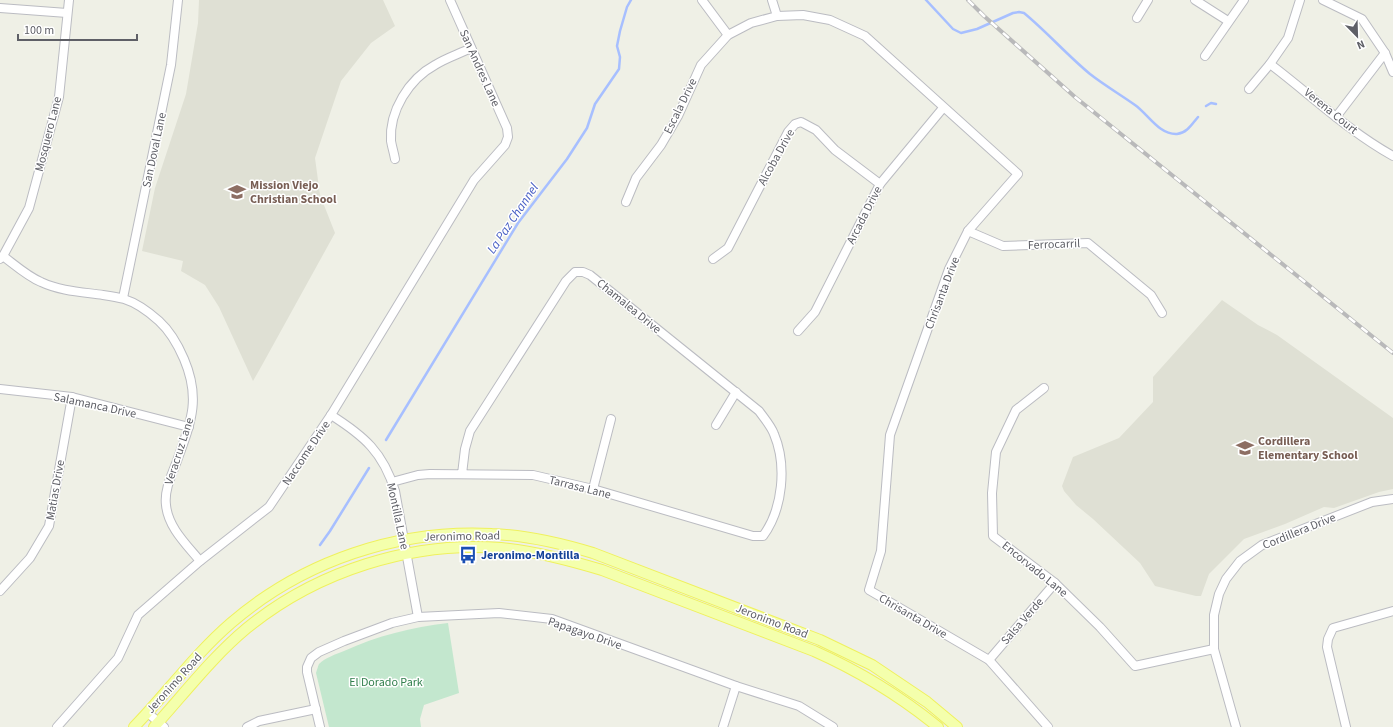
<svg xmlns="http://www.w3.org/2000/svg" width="1393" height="727" viewBox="0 0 1393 727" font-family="'Source Sans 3',sans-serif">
<rect width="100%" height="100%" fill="#eff0e6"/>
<!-- education -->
<g fill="#dfe0d4">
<path d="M 199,0 L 383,0 L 395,26 L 371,43 L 341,81 L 315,158 L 320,195 L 335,233 L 261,367 L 253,381 L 219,307 L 205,285 L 181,271 L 183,261 L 142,251 L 155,188 L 186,94 L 198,23 Z"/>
<path d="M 1222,300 L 1258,325 L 1277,335 L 1393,418 L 1393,489 L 1379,492 L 1334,508 L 1324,507 L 1285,524 L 1244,539 L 1209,574 L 1201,596 L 1196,596 L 1155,586 L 1140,563 L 1093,519 L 1076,505 L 1064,491 L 1062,486 L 1073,457 L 1119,438 L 1153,402 L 1153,377 Z"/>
</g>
<!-- green -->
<path fill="#c3e7ce" d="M 448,623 L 459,693 L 424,705 L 420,719 L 421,727 L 329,727 L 316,673 C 317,670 318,666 319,664 C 325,658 336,654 344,651 C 377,636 412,627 448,623 Z"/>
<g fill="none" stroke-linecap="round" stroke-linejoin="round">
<!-- stream -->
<g stroke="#a7bfff" stroke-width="2.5">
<path d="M 926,0 L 953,29 L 961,33 L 977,29 L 1013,13 L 1019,12 L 1024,13 C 1047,32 1067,55 1090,74 C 1104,85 1121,95 1135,105 C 1148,114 1159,135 1177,134 C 1187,133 1192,124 1198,117"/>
<path d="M 1206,106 L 1211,103 L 1216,104"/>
<path d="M 386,440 L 518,223 L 567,159 L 587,128 L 595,104 L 619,69 L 620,57 L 617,46 L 620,31 L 627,7 L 631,0"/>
<path d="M 320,545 L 330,531 L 369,468"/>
</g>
<!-- minor casing -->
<g stroke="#bbbcc2" stroke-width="10">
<g id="minor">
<path d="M 702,0 L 728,35"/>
<path d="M 772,0 L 777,16"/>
<path d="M 1195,0 L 1228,21"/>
<path d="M 1323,0 L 1362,19 L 1385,53 L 1393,72"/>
<path d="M 0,8 L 67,13"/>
<path d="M 1137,18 L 1148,0"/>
<path d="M 1205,56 L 1244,0"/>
<path d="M 1270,64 C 1311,95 1348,131 1393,156"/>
<path d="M 1249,89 L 1270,64 L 1288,38 L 1300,0"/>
<path d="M 1336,117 L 1385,53"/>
<path d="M 395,159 C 394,153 392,147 391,141 C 389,111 409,79 435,65 C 446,58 459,54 471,48"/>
<path d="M 626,202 L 636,178 L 661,145 L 678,116 L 701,65 L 728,35 L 751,23 L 777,16 L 803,15 L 830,20 L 865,36 L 1018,174 L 968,231 L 949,269 L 890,435 L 881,551 L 869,590 L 989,660 L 1048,727"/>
<path d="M 968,231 L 1003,246 L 1088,243 L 1151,295 L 1162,313"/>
<path d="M 3,256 C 15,265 27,276 41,282 C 60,291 82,292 103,295 C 110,296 117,297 124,299 C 137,303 149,312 159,321 C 171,332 178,345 184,359 C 201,399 191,422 177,461 C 172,474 164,490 166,505 C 168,527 186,544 200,561"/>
<path d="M 0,259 L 3,256 L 29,208 L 59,97 L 69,0"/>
<path d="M 713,259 L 728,248 L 788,132 L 795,124 L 801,122 L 816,130 L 835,150 L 880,184"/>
<path d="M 123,298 L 171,65 L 178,0"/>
<path d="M 798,331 L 815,312 L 880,184 L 943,108"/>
<path d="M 1044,388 L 1016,410 L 996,452 L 992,493 L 993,536 L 1055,583 L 1100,627 L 1135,666 L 1214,649"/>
<path d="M 0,389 L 72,397 L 189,427"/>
<path d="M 331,415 C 364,436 383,452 395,491 L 418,617"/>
<path d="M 716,425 L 736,392"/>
<path d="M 392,482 L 418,475 L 430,474 L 533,475 L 593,489 L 753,536 L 763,536 C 783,509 787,465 774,434 C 771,426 764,418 759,411 L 590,275 L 583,272 L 575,272 L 566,281 L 470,431 L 465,449 L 462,474"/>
<path d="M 593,489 L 611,419"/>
<path d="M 0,591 L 30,558 L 49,526 L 72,397"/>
<path d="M 989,660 L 1055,583"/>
<path d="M 148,713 L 164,727"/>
<path d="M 57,727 L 118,658 L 138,615 L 200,561 L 269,507 L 331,415 L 474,180 L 505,145 L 508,137 L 507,128 L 450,0"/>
<path d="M 247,727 L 259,721 L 316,709"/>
<path d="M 320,727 L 307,672 L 307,667 L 311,658 L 319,652 L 344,641 L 392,623 L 418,617 L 499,613 L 552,619 L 736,686 L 799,706 L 833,727"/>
<path d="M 723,727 L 736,686"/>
<path d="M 1236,727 L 1214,649 L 1214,615 L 1219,594 L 1226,579 L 1240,561 L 1262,545 L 1372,502 L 1393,499"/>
<path d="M 1346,727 L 1327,647 L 1328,639 L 1333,628 L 1393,611"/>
</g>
</g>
<!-- major casing -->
<g stroke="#eff15e" stroke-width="12">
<g id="major">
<path d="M 134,727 C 167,693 195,654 231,623 C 303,561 398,529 492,534 C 526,535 560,543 593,553 L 820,640 L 872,665 L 927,702 L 957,727"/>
<path d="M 154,727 C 184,694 212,657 247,628 C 317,571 411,541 501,548 C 536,551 569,560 602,570 L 814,651 C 859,671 900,696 938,727"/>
</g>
</g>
<!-- minor -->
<use href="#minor" stroke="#fff" stroke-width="8"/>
<!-- major -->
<use href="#major" stroke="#f4ffac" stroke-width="10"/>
<!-- rail casing -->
<g stroke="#b9b9ba" stroke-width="4">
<path id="rail" d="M 968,0 L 984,16 L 1075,97 L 1393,353"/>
</g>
<!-- rail -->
<use href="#rail" stroke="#fff" stroke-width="2.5" stroke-dasharray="8" stroke-linecap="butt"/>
</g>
<!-- icons -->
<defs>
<g id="school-bare" transform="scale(1.38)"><path d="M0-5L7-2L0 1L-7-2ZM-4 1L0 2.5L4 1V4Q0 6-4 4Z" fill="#8d6e63" stroke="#fff" stroke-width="2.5" paint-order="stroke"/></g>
<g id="bus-bare" transform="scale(1.38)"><path d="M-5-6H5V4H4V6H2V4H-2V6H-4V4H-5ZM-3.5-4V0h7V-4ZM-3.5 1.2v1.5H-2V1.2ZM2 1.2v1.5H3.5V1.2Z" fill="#1a4fb4" stroke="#fff" stroke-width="2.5" paint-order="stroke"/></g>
</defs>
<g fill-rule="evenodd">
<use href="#school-bare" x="237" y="192"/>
<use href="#school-bare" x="1245" y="448"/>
<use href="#bus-bare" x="468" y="555"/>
</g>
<g text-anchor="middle" stroke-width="3" stroke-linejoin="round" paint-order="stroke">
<!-- street labels -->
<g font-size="12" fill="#5e5f66" stroke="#fff">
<text transform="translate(480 68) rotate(66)" y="4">San Andres Lane</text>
<text transform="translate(680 106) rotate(-64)" y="4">Escala Drive</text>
<text transform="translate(1331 111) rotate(39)" y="4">Verena Court</text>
<text transform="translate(48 134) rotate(-76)" y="4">Mosquero Lane</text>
<text transform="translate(154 150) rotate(-78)" y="4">San Doval Lane</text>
<text transform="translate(776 157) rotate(-61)" y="4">Alcoba Drive</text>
<text transform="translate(864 215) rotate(-63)" y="4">Arcada Drive</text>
<text transform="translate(1054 244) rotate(-2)" y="4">Ferrocarril</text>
<text transform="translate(942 293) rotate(-69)" y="4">Chrisanta Drive</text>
<text transform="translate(629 306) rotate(39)" y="4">Chamalea Drive</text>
<text transform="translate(95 405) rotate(12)" y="4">Salamanca Drive</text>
<text transform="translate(179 451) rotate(-72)" y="4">Veracruz Lane</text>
<text transform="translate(306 453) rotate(-56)" y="4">Naccome Drive</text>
<text transform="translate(580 487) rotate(14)" y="4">Tarrasa Lane</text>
<text transform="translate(55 490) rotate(-80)" y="4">Matias Drive</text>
<text transform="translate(398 516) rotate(78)" y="4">Montilla Lane</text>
<text transform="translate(1299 531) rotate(-22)" y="4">Cordillera Drive</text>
<text transform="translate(462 536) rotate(-1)" y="4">Jeronimo Road</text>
<text transform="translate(1035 569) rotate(39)" y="4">Encorvado Lane</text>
<text transform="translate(913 616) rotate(30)" y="4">Chrisanta Drive</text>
<text transform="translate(772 621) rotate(21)" y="4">Jeronimo Road</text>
<text transform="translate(1022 621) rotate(-49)" y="4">Salsa Verde</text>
<text transform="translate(585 633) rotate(19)" y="4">Papagayo Drive</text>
<text transform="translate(174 683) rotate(-48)" y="4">Jeronimo Road</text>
</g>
<!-- education labels -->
<g font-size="12" font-weight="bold" fill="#785e54" stroke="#fff" text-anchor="start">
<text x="250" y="189">Mission Viejo<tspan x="250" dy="14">Christian School</tspan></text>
<text x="1258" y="445">Cordillera<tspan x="1258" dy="14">Elementary School</tspan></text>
</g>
<!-- transit labels -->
<g font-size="12" font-weight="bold" fill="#164399" stroke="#fff" text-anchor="start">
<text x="481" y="559">Jeronimo-Montilla</text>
</g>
<!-- park labels -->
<g font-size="12" fill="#33804e" stroke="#fff">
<text x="386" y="686">El Dorado Park</text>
</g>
<!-- water labels -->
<g font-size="13" font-style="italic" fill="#485fc4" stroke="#fff">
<text transform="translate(512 218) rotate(-56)" y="5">La Paz Channel</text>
</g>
</g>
<!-- north arrow -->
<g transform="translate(1357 36) rotate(157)" stroke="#ffffff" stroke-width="3" paint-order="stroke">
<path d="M0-3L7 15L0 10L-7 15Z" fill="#5e5f66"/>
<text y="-6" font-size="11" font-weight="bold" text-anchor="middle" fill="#5e5f66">N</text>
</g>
<!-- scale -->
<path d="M18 34v6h119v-6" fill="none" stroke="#5e5f66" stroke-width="2"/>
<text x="24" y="34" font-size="12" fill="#5e5f66" stroke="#ffffff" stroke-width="3" paint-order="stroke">100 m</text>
</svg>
